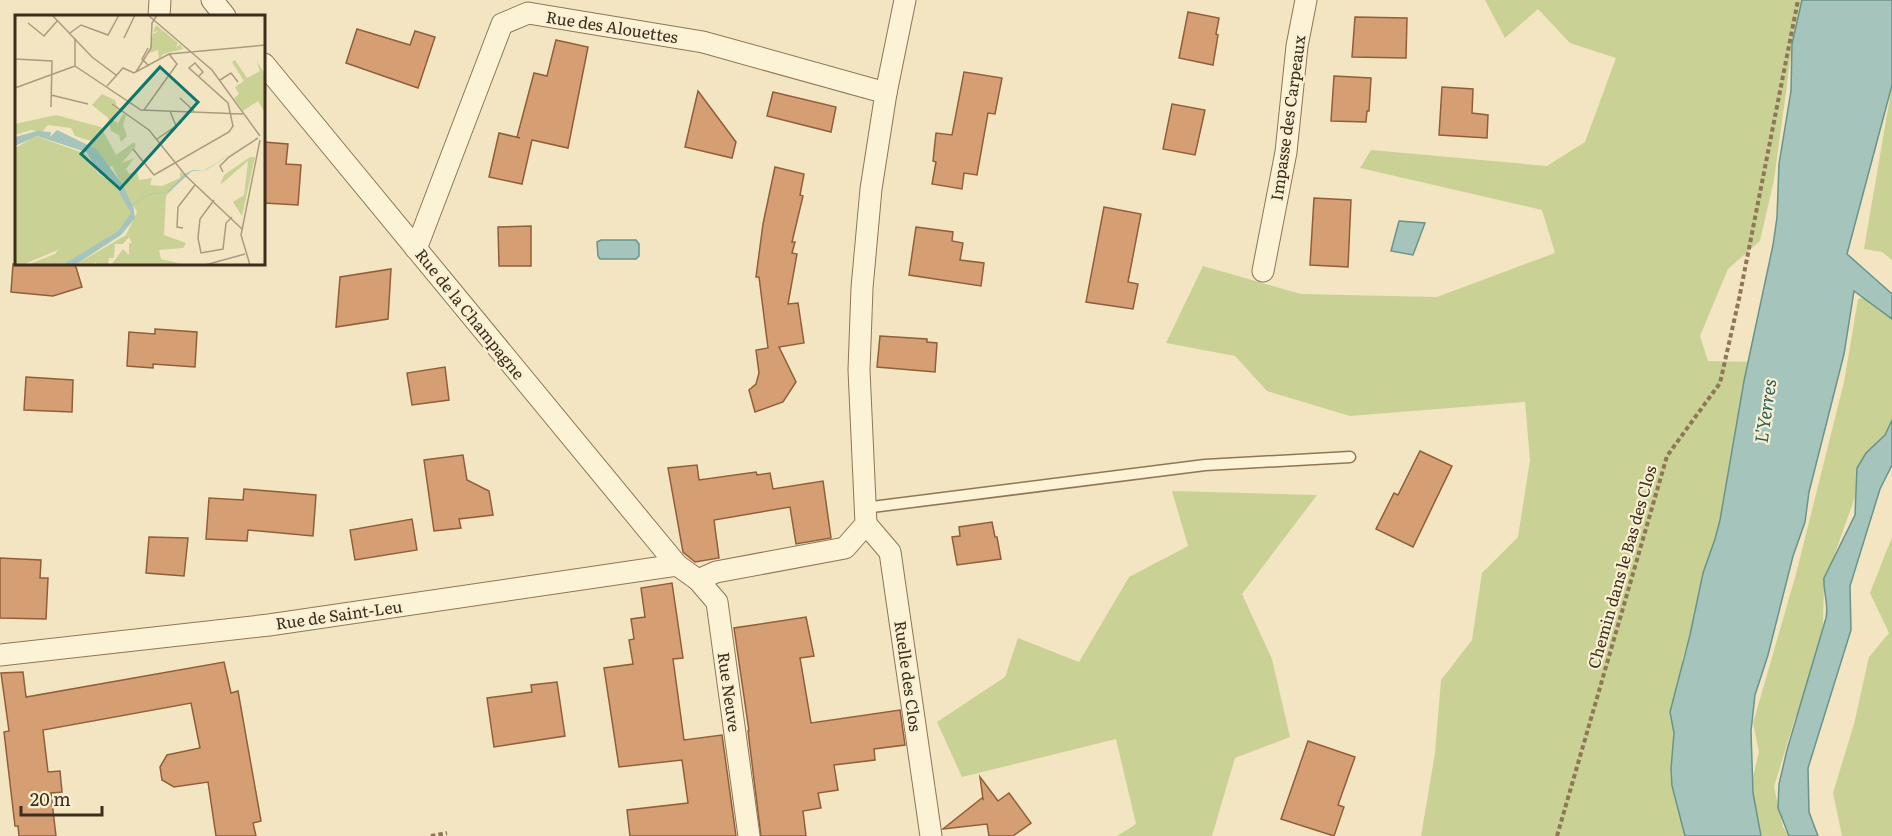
<svg xmlns="http://www.w3.org/2000/svg" width="1892" height="836" viewBox="0 0 1892 836" font-family="Literata,serif">
<rect width="100%" height="100%" fill="#f3e5c1"/>
<!-- green -->
<g fill="#c9d294">
<path d="M 1485,0 L 1802,0 L 1791,55 L 1774,180 L 1760,241 L 1728,269 L 1700,336 L 1708,361 L 1757,362 L 1712,616 L 1687,644 L 1682,659 L 1688,688 L 1672,776 L 1691,836 L 1421,836 L 1435,753 L 1441,680 L 1472,640 L 1482,573 L 1518,537 L 1530,460 L 1525,402 L 1350,416 L 1267,391 L 1235,356 L 1166,343 L 1203,266 L 1301,294 L 1437,297 L 1555,253 L 1542,210 L 1360,168 L 1371,150 L 1547,166 L 1585,142 L 1616,58 L 1570,43 L 1538,9 L 1505,38 Z"/>
<path d="M 1892,85 L 1892,260 L 1882,252 L 1864,249 Z"/>
<path d="M 1874,294 L 1892,316 L 1892,421 L 1864,472 L 1824,584 L 1823,625 L 1810,691 L 1795,718 L 1774,787 L 1783,827 L 1789,836 L 1761,836 L 1750,789 L 1759,752 L 1753,723 L 1796,574 L 1844,382 L 1858,299 Z"/>
<path d="M 1172,491 L 1317,495 L 1242,594 L 1272,659 L 1290,737 L 1235,758 L 1212,836 L 1117,836 L 1136,824 L 1116,739 L 962,777 L 937,722 L 1005,677 L 1018,638 L 1079,662 L 1129,577 L 1188,546 Z"/>
<path d="M 1892,537 L 1892,836 L 1842,836 L 1833,793 L 1854,724 L 1869,657 L 1889,633 L 1870,593 Z"/>
</g>
<!-- water -->
<g fill="#a4c4bc" stroke="#6a948b" stroke-width="1.5">
<path d="M 1802,0 L 1892,0 L 1892,85 L 1847,254 L 1892,294 L 1892,319 L 1854,291 L 1844,354 L 1809,492 L 1805,522 L 1793,556 L 1768,655 L 1755,695 L 1751,731 L 1753,793 L 1761,836 L 1685,836 L 1672,786 L 1671,769 L 1674,733 L 1670,712 L 1690,635 L 1703,573 L 1715,539 L 1720,520 L 1744,381 L 1773,245 L 1777,217 L 1779,164 L 1791,91 L 1792,44 Z"/>
<path d="M 1399,221 L 1425,223 L 1413,255 L 1391,251 Z"/>
<path d="M 601,240 L 636,240 L 639,244 L 639,256 L 636,259 L 600,259 L 598,256 L 597,242 Z"/>
<path d="M 1892,420 L 1892,465 L 1880,489 L 1850,586 L 1851,630 L 1808,768 L 1809,812 L 1818,836 L 1789,836 L 1778,808 L 1779,784 L 1787,750 L 1826,618 C 1829,604 1823,592 1824,578 L 1855,515 L 1857,468 L 1866,453 L 1885,435 Z"/>
</g>
<!-- building -->
<g fill="#d59f73" stroke="#905f3a" stroke-width="1.5">
<path d="M 1188,12 L 1219,18 L 1216,34 L 1218,35 L 1213,65 L 1179,58 Z"/>
<path d="M 1355,17 L 1407,18 L 1406,58 L 1352,57 Z"/>
<path d="M 357,29 L 410,45 L 415,31 L 435,37 L 418,88 L 346,63 Z"/>
<path d="M 556,40 L 588,47 L 568,148 L 532,140 L 522,184 L 489,177 L 499,133 L 520,138 L 517,137 L 534,73 L 547,76 Z"/>
<path d="M 964,72 L 1002,78 L 995,114 L 988,113 L 977,175 L 964,173 L 962,189 L 932,184 L 936,162 L 933,161 L 936,133 L 952,135 Z"/>
<path d="M 1334,76 L 1371,78 L 1369,111 L 1367,111 L 1366,122 L 1331,121 Z"/>
<path d="M 1442,87 L 1473,89 L 1472,113 L 1488,115 L 1487,138 L 1439,135 Z"/>
<path d="M 698,91 L 736,142 L 732,158 L 685,147 Z"/>
<path d="M 773,92 L 836,107 L 831,132 L 767,116 Z"/>
<path d="M 1172,104 L 1205,110 L 1195,155 L 1163,149 Z"/>
<path d="M 264,142 L 288,144 L 286,164 L 301,165 L 298,205 L 264,203 Z"/>
<path d="M 775,167 L 804,174 L 800,195 L 803,196 L 792,242 L 795,242 L 792,253 L 797,254 L 788,304 L 798,303 L 804,343 L 779,347 L 796,382 L 783,402 L 755,412 L 749,390 L 756,384 L 759,373 L 756,350 L 768,348 L 759,277 L 756,277 L 763,224 Z"/>
<path d="M 1314,198 L 1351,200 L 1348,267 L 1310,265 Z"/>
<path d="M 1104,207 L 1141,214 L 1128,282 L 1138,284 L 1133,309 L 1086,302 Z"/>
<path d="M 531,226 L 531,266 L 499,266 L 498,227 Z"/>
<path d="M 916,227 L 953,232 L 952,241 L 963,243 L 960,260 L 984,263 L 981,286 L 909,275 Z"/>
<path d="M 13,264 L 75,264 L 82,287 L 53,296 L 11,292 Z"/>
<path d="M 391,269 L 388,319 L 336,327 L 340,277 Z"/>
<path d="M 155,329 L 197,332 L 195,367 L 153,364 L 153,368 L 127,366 L 129,332 L 155,334 Z"/>
<path d="M 880,336 L 927,339 L 927,342 L 937,343 L 935,372 L 877,367 Z"/>
<path d="M 445,367 L 449,400 L 412,405 L 407,373 Z"/>
<path d="M 26,377 L 73,380 L 72,412 L 24,410 Z"/>
<path d="M 1420,451 L 1452,466 L 1413,547 L 1376,529 L 1394,493 L 1398,495 Z"/>
<path d="M 463,455 L 467,480 L 489,491 L 493,515 L 459,519 L 461,528 L 434,531 L 424,460 Z"/>
<path d="M 697,465 L 699,480 L 756,472 L 757,475 L 770,473 L 773,489 L 823,481 L 831,538 L 796,544 L 790,507 L 714,520 L 719,558 L 695,562 L 683,552 L 668,468 Z"/>
<path d="M 244,489 L 316,495 L 313,536 L 248,530 L 247,541 L 206,539 L 209,498 L 243,500 Z"/>
<path d="M 412,519 L 417,550 L 355,560 L 350,530 Z"/>
<path d="M 992,522 L 995,537 L 997,537 L 1001,559 L 957,565 L 952,537 L 960,536 L 959,527 Z"/>
<path d="M 149,537 L 188,538 L 184,576 L 146,573 Z"/>
<path d="M 0,558 L 41,560 L 40,578 L 48,578 L 46,619 L 0,618 Z"/>
<path d="M 672,583 L 683,658 L 673,659 L 684,740 L 722,735 L 736,836 L 630,836 L 627,810 L 688,803 L 682,760 L 619,767 L 604,668 L 633,664 L 629,640 L 634,639 L 631,619 L 645,617 L 641,588 Z"/>
<path d="M 806,617 L 814,656 L 800,658 L 811,723 L 900,710 L 905,745 L 874,749 L 875,760 L 834,765 L 838,790 L 818,793 L 821,808 L 803,811 L 806,836 L 761,836 L 748,731 L 749,731 L 734,628 Z"/>
<path d="M 224,662 L 231,693 L 238,691 L 261,821 L 253,823 L 256,836 L 216,836 L 208,782 L 174,787 L 162,780 L 160,767 L 167,755 L 200,748 L 191,703 L 43,730 L 48,772 L 60,771 L 62,792 L 51,793 L 56,836 L 19,836 L 18,826 L 15,826 L 4,732 L 9,731 L 1,673 L 23,672 L 26,697 Z"/>
<path d="M 557,682 L 565,736 L 494,747 L 487,698 L 532,692 L 531,685 Z"/>
<path d="M 1308,741 L 1355,757 L 1338,805 L 1344,807 L 1334,836 L 1281,819 Z"/>
<path d="M 980,777 L 998,801 L 1009,793 L 1031,823 L 1013,836 L 989,836 L 987,824 L 943,829 L 982,798 L 983,799 Z"/>
</g>
<g fill="none" stroke-linecap="round" stroke-linejoin="round">
<!-- service casing -->
<g stroke="#8e7656" stroke-width="13">
<path id="service" d="M 864,508 L 1205,465 L 1350,457"/>
</g>
<!-- minor casing -->
<g stroke="#8e7656" stroke-width="23">
<g id="minor">
<path d="M 212,0 L 225,16"/>
<path d="M 159,16 L 160,0"/>
<path d="M 264,64 L 677,565 L 698,580 L 717,602 L 749,836"/>
<path d="M 416,249 L 502,24 L 528,13 L 703,42 L 886,93"/>
<path d="M 1263,271 L 1286,152 L 1297,46 L 1306,0"/>
<path d="M 866,524 L 890,552 L 931,836"/>
<path d="M 698,580 L 716,572 L 845,548 L 866,524 L 859,370 L 862,288 L 871,189 L 886,93 L 905,0"/>
<path d="M 0,655 L 269,625 L 677,565"/>
</g>
</g>
<!-- path -->
<g stroke="#8e7656" stroke-width="4" stroke-dasharray="4.5 3" stroke-linecap="butt">
<path d="M 431,836 L 447,833"/>
<path d="M 1557,836 L 1667,456 L 1720,383 L 1739,299 L 1798,0"/>
</g>
<!-- service -->
<use href="#service" stroke="#fcf2d5" stroke-width="10"/>
<!-- minor -->
<use href="#minor" stroke="#fcf2d5" stroke-width="21"/>
</g>
<g text-anchor="middle" stroke-width="4.5" stroke-linejoin="round" paint-order="stroke">
<!-- street labels -->
<g font-size="16" fill="#3c2d1c" stroke="#f9efd2">
<text transform="translate(612 27) rotate(9)" y="6">Rue des Alouettes</text>
<text transform="translate(1288 118) rotate(-82)" y="6">Impasse des Carpeaux</text>
<text transform="translate(470 314) rotate(51)" y="6">Rue de la Champagne</text>
<text transform="translate(1622 567) rotate(-74)" y="6">Chemin dans le Bas des Clos</text>
<text transform="translate(339 615) rotate(-8)" y="6">Rue de Saint-Leu</text>
<text transform="translate(908 676) rotate(82)" y="6">Ruelle des Clos</text>
<text transform="translate(729 692) rotate(82)" y="6">Rue Neuve</text>
</g>
<!-- water labels -->
<g font-size="18" font-style="italic" fill="#2a5e5c" stroke="#f9efd2">
<text transform="translate(1766 411) rotate(-82)" y="6">L'Yerres</text>
</g>
</g>
<!-- overview -->
<g transform="translate(15 15)">
<rect width="250" height="250" fill="#f3e5c1"/>
<path d="M 141,10 L 163,28 L 161,33 L 165,29 L 168,34 L 148,39 L 144,45 L 143,35 L 134,38 L 138,19 L 144,16 L 138,17 ZM 220,45 L 232,63 L 245,56 L 242,47 L 250,59 L 250,97 L 243,86 L 228,96 L 219,83 L 224,79 L 220,72 L 229,66 L 217,47 ZM 87,79 L 100,85 L 103,95 L 98,105 L 103,108 L 108,99 L 111,100 L 108,110 L 112,121 L 106,127 L 104,120 L 96,116 L 93,103 L 77,90 ZM 41,100 L 86,112 L 101,140 L 119,127 L 121,131 L 107,148 L 119,143 L 111,154 L 114,159 L 122,156 L 124,165 L 137,163 L 135,170 L 147,171 L 165,163 L 165,157 L 170,160 L 151,181 L 149,220 L 171,228 L 168,233 L 144,235 L 146,244 L 171,250 L 96,250 L 108,234 L 114,240 L 114,228 L 117,228 L 114,222 L 108,229 L 100,229 L 99,243 L 94,243 L 93,250 L 81,250 L 81,246 L 79,250 L 60,250 L 111,220 L 122,197 L 97,151 L 94,153 L 75,130 L 76,126 L 60,121 L 56,113 L 33,110 L 27,117 L 16,115 L 0,120 L 0,109 ZM 21,121 L 71,139 L 84,160 L 95,163 L 117,198 L 103,216 L 47,250 L 12,250 L 40,239 L 43,235 L 7,250 L 0,249 L 0,133 ZM 235,142 L 240,142 L 227,201 L 218,187 L 229,180 L 233,146 L 205,170 L 209,160 Z" fill="#c9d294"/>
<path d="M 42,115 L 81,134 L 108,170 L 117,189 L 134,179 L 152,177 L 170,159 L 178,155 L 190,155 L 238,125 L 191,155 L 177,156 L 154,177 L 133,180 L 118,189 L 120,203 L 106,220 L 60,250 L 47,250 L 103,216 L 116,198 L 95,162 L 85,160 L 71,137 L 22,121 L 0,131 L 0,122 L 22,116 L 36,117 L 35,122 Z" fill="#a4c4bc"/>
<path fill="none" stroke="#aa9b7f" stroke-width="1.5" d="M 37,0 L 77,42 L 101,60M 133,0 L 197,55 L 245,121M 13,8 L 29,21 L 43,5M 55,18 L 66,10 L 93,20 L 104,0M 60,23 L 60,51M 109,23 L 120,0M 133,33 L 127,44 L 134,51M 0,44 L 37,46 L 36,92M 60,51 L 126,95 L 228,99M 121,57 L 136,33 L 137,8 L 142,0M 205,65 L 216,58 L 223,67M 92,71 L 108,53 L 119,58 L 154,39 L 251,30M 0,73 L 60,51M 36,80 L 73,89M 165,83 L 179,96M 97,89 L 134,115 L 171,161 L 227,214M 129,95 L 162,49 L 154,39M 142,124 L 161,111 L 155,96M 118,134 L 139,160 L 214,117 L 218,111 L 213,88 L 174,53 L 180,48 L 188,57 L 184,61M 208,157 L 205,151 L 214,142 L 243,123M 199,185 L 185,204 L 183,223 L 186,238 L 208,234 L 211,208 L 217,202M 168,213 L 162,212 L 163,192 L 180,170M 190,250 L 230,239M 235,250 L 226,220 L 245,125"/>
<path fill="#0f766e" fill-opacity="0.15" stroke="#0f766e" stroke-width="3" d="M 145,52 L 183,87 L 105,174 L 66,139 Z"/>
<rect width="250" height="250" fill="none" stroke="#3c2d1c" stroke-width="3"/>
</g>
<!-- scale -->
<path d="M21 806v9h81v-9" fill="none" stroke="#3c2d1c" stroke-width="3"/>
<text x="30" y="806" font-size="18" fill="#3c2d1c" stroke="#f9efd2" stroke-width="4.5" paint-order="stroke">20 m</text>
</svg>
